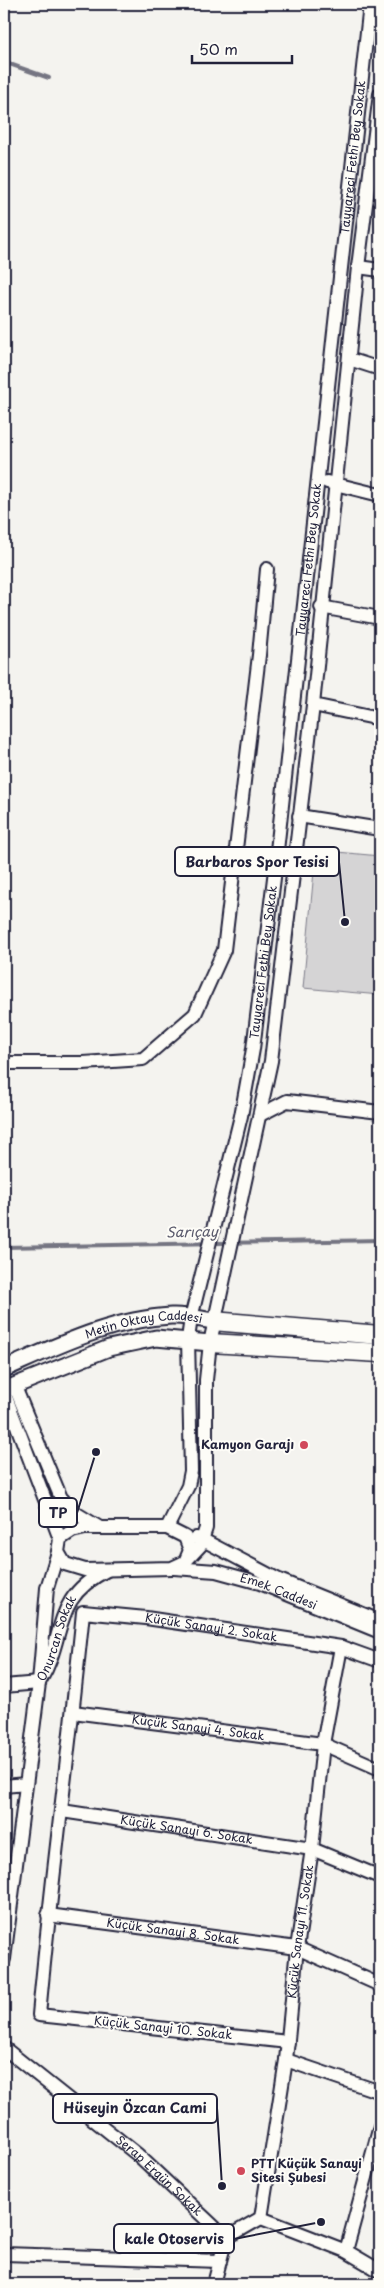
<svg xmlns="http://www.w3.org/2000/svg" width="384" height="2288" viewBox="0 0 384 2288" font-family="'Playpen Sans',sans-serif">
<rect width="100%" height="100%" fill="#f4f3ef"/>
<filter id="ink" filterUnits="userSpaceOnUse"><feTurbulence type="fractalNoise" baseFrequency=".02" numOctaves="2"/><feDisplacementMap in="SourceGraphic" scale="10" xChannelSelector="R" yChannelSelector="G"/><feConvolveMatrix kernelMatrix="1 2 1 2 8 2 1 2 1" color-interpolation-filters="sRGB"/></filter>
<g filter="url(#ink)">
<!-- green -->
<path fill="#d5d4d5" stroke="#7c7b88" d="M 316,850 L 380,856 L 380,995 L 303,988 Z"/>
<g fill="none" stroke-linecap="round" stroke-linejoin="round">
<!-- stream -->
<g stroke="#757582" stroke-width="4">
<path d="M 4,62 L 49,78"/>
<path d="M 4,1247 L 380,1240"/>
</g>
<!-- minor casing -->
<g stroke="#22223b" stroke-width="16">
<g id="minor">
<path d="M 358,267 L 380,270"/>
<path d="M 349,359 L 380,369"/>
<path d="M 327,482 L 380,495"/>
<path d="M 321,607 L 380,618"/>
<path d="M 313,705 L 380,719"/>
<path d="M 299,816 L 380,829"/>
<path d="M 4,1063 L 83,1063 L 143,1059 L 195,1014 L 224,950 L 259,655 L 267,569"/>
<path d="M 260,1115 L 287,1101 L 380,1112"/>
<path d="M 15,1387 L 61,1498 L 77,1514 L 100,1528"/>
<path d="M 4,1392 L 60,1539"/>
<path id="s1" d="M 167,1528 L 188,1486 L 191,1471 L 188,1339 L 191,1318 L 241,1116 L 253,1049 L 274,878 L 370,4"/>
<path d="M 167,1528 L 185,1537 L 190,1550 L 185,1562 L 172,1568 L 85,1570 L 65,1564 L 58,1552 L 60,1539 L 72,1531 L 85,1528 Z"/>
<path d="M 196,1538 L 205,1541 L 279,1580 L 380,1621"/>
<path d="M 185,1562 L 200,1546 L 206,1528 L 206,1380 L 210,1343 L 271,1061 L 313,705 L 358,267 L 380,94"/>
<path id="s2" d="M 174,1568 L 216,1571 L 260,1583 L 380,1632"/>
<path id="s3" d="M 40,1681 C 67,1636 50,1599 107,1570"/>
<path d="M 4,1686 L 39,1683"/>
<path id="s4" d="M 73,1712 L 323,1744 L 380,1769"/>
<path d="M 4,1786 L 26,1784"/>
<path id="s5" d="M 62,1811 L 312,1849 L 380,1877"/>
<path id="s6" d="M 48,1915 L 297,1948 L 380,1985"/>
<path d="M 4,1959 L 39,1683 L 47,1588 L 58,1552"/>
<path id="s7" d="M 288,2042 L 39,2015 C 51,1880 70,1746 83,1612 L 146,1618 L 341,1647 L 380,1661"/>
<path id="s8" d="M 4,2048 L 138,2155 L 226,2238 L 261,2218 L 346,2251 L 380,2271"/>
<path d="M 286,2060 L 380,2092"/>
<path id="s9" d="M 261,2218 L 286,2060 L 297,1948 L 312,1849 L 323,1744 L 341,1647"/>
<path d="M 346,2251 L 380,2126"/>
<path d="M 4,2254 L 220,2261"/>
<path d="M 214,2284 L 226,2238"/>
</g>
</g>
<!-- tertiary casing -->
<g stroke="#22223b" stroke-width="19">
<g id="tertiary">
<path id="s10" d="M 4,1369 C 57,1346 112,1319 171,1316 C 185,1315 199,1319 213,1321"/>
<path d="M 4,1390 L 109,1348 L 156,1338 L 210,1343"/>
</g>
</g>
<!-- secondary casing -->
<g stroke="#22223b" stroke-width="21">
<g id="secondary">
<path d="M 213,1321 L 380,1335"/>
<path d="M 210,1343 L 380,1353"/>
</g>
</g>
<!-- minor -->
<use href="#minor" stroke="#fdfcf7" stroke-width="12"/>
<!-- tertiary -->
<use href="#tertiary" stroke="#fdfcf7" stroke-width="15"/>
<!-- secondary -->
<use href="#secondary" stroke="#fdfcf7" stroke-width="18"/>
</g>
</g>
<!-- markers -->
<g fill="#d1495b" stroke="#fdfcf7" stroke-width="2">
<circle cx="304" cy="1445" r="5"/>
<circle cx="241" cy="2171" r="5"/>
</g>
<g text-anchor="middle" stroke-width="4" stroke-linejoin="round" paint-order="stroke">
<!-- street labels -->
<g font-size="12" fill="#22223b" stroke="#fdfcf7">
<text dy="4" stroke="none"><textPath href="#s1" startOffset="1389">Tayyareci Fethi Bey Sokak</textPath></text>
<text dy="4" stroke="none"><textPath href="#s1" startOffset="984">Tayyareci Fethi Bey Sokak</textPath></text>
<text dy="4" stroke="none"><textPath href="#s1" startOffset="579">Tayyareci Fethi Bey Sokak</textPath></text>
<text dy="4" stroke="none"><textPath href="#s10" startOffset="148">Metin Oktay Caddesi</textPath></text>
<text dy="4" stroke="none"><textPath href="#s2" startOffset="108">Emek Caddesi</textPath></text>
<text dy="4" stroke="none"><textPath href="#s7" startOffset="785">Küçük Sanayi 2. Sokak</textPath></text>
<text dy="4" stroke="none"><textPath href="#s3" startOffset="46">Onurcan Sokak</textPath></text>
<text dy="4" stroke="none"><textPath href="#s4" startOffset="126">Küçük Sanayi 4. Sokak</textPath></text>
<text dy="4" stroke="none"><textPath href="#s5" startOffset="126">Küçük Sanayi 6. Sokak</textPath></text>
<text dy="4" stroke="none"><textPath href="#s6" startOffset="126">Küçük Sanayi 8. Sokak</textPath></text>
<text dy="4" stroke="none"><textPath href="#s9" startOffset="289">Küçük Sanayi 11. Sokak</textPath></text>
<text transform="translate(163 2028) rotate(6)" y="4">Küçük Sanayi 10. Sokak</text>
<text dy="4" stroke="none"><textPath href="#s8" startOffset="201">Serap Ergün Sokak</textPath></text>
</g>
<!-- poi labels -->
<g font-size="12" font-weight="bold" fill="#22223b" stroke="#fdfcf7" text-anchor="end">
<text x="294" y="1449">Kamyon Garajı</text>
<text x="251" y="2168" text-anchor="start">PTT Küçük Sanayi<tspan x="251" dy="14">Sitesi Şubesi</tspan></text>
</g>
<!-- water labels -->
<g font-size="14" font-style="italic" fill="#59596b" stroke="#fdfcf7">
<text transform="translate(192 1232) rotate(-1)" y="5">Sarıçay</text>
</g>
</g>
<!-- callouts -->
<path fill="none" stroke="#22223b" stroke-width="2" d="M345 922L339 862M96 1452L77 1513M222 2186L217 2108M321 2222L234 2239"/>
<g fill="#22223b" stroke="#fdfcf7" stroke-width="2">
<circle cx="345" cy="922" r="5"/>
<circle cx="96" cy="1452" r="5"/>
<circle cx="222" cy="2186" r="5"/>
<circle cx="321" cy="2222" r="5"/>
</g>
<g fill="#fdfcf7" stroke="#22223b" stroke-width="2">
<rect x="175" y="847" width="164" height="29" rx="5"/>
<rect x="39" y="1498" width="38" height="29" rx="5"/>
<rect x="53" y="2094" width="164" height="29" rx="5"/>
<rect x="114" y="2224" width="120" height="29" rx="5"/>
</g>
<g font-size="14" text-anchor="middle" font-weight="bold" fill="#22223b">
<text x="257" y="867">Barbaros Spor Tesisi</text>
<text x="58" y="1518">TP</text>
<text x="135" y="2113">Hüseyin Özcan Cami</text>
<text x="174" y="2244">kale Otoservis</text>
</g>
<!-- margin -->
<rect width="384" height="2288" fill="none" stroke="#fdfcf7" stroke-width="20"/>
<rect x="10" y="10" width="364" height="2268" fill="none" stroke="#22223b" stroke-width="2" filter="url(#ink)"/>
<!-- scale -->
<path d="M192 55v8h100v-8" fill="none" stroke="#22223b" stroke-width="2.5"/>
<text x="199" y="55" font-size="15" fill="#22223b" stroke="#fdfcf7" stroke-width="4" paint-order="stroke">50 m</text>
</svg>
